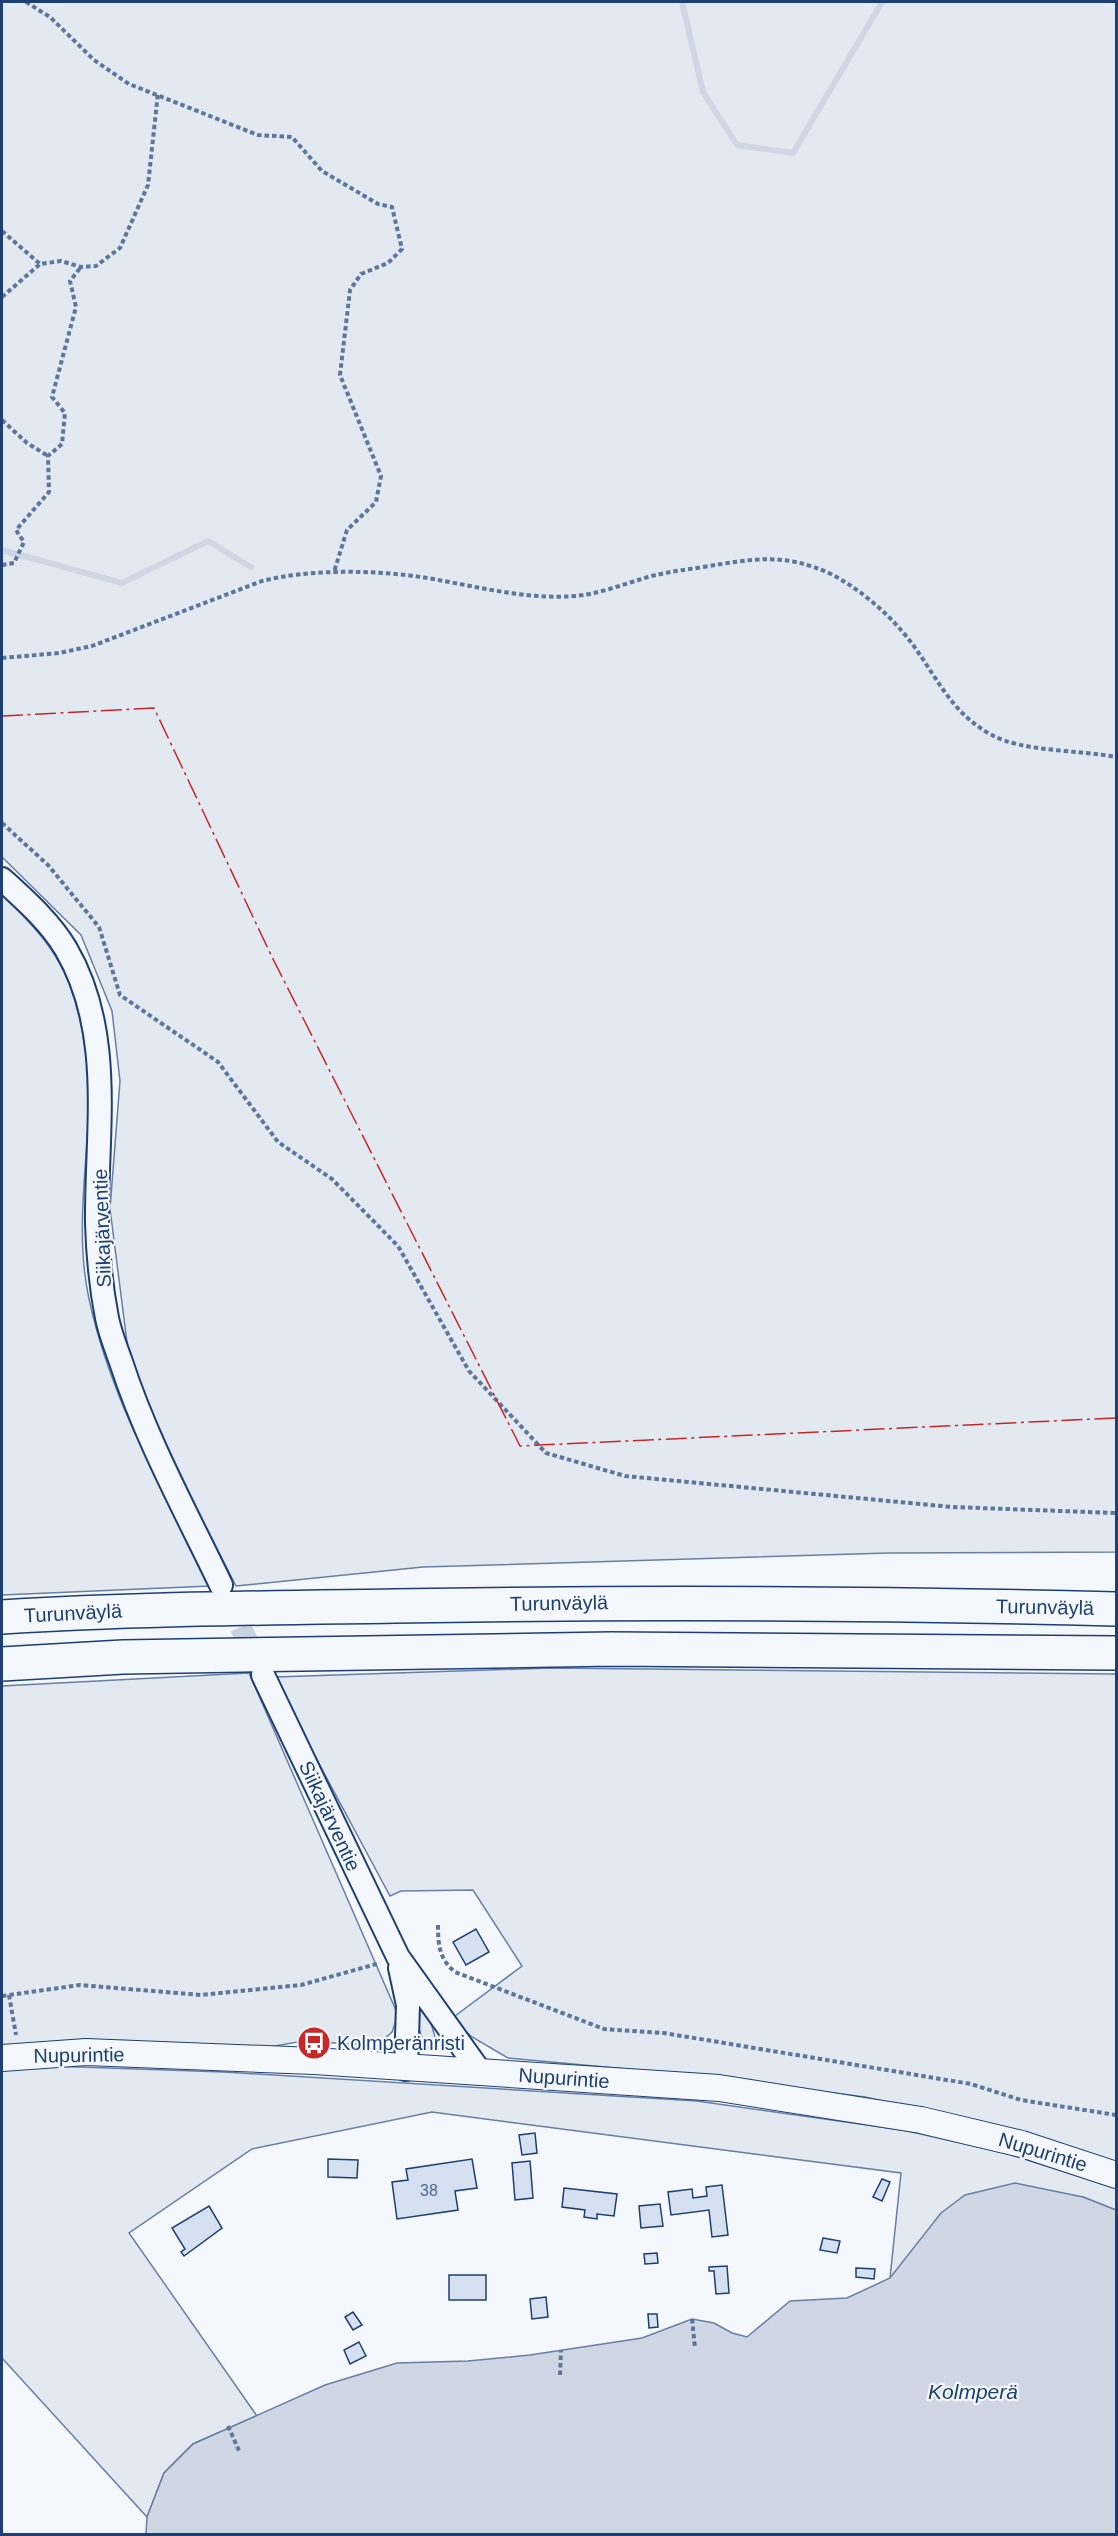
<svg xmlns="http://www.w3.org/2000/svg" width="1118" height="2536" viewBox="0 0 1118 2536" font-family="Arial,sans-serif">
<rect width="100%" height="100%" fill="#f4f7fb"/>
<!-- green -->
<g fill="#e3e9f0" stroke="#687fa3" stroke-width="1.5">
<path d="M 2,2 L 1116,2 L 1116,1552 L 889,1553 L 423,1567 L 236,1586 L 174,1465 L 129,1358 L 110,1209 L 120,1081 L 112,1011 L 81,935 L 2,857 Z"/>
<path d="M 2,895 C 23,915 45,937 60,964 C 80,999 90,1064 89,1104 C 87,1169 75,1234 89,1299 C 111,1401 164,1493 210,1586 L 2,1595 Z"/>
<path d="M 551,1668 L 1116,1674 L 1116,2162 L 990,2125 L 865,2097 L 703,2076 L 508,2058 L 472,2037 L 451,2019 L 522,1966 L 473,1890 L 401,1891 L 390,1896 L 288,1706 L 275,1677 Z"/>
<path d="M 249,1673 L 398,2015 L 392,2032 L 381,2042 L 367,2045 L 303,2041 L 252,2050 L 127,2042 L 2,2045 L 2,1686 Z"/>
<path d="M 421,2003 L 429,2016 L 437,2044 L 434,2049 L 430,2050 C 418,2036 417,2021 417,2004 Z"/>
<path d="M 50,2066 L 224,2072 L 697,2101 L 903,2130 L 1005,2153 L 1116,2188 L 1116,2210 L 1083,2197 L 908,2257 L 890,2278 L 901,2173 L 432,2112 L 252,2149 L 129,2233 L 257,2416 L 193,2444 L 164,2473 L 147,2517 L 2,2358 L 2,2069 Z"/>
</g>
<!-- water -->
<path fill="#cfd7e4" stroke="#687fa3" stroke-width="1.5" d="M 1015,2183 L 1083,2197 L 1116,2210 L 1116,2534 L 146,2534 L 147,2517 L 164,2473 L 193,2444 L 325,2385 L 397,2363 L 468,2361 L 530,2355 L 642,2338 L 692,2319 L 714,2323 L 732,2333 L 747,2337 L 790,2301 L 847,2298 L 890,2278 L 941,2213 L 965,2195 Z"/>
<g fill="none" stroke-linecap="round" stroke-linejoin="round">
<!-- stream -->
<g stroke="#cfd7e4" stroke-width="6">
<path d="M 682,2 L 703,92 L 737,145 L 793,153 L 882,2"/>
<path d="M 2,550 L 122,583 L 208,541 L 251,567"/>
</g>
</g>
<!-- building -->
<g fill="#d5e0f0" stroke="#1d3f73" stroke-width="1.5">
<path d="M 476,1929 L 489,1952 L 466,1965 L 453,1942 Z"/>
<path d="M 535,2133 L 537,2153 L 522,2155 L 519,2135 Z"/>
<path d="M 328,2159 L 358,2160 L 357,2178 L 328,2177 Z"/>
<path d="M 472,2159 L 477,2188 L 455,2191 L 458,2210 L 397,2219 L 392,2182 L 408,2180 L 406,2169 Z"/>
<path d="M 530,2161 L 533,2198 L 515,2200 L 512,2163 Z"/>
<path d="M 882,2179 L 890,2182 L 882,2201 L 873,2197 Z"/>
<path d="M 722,2185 L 728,2235 L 712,2237 L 709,2210 L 671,2215 L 668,2192 L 692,2189 L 693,2198 L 707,2196 L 706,2187 Z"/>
<path d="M 564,2188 L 617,2194 L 614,2216 L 597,2214 L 597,2219 L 584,2217 L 585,2210 L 562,2207 Z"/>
<path d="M 660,2204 L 663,2226 L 641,2228 L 639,2206 Z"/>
<path d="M 209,2206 L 222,2228 L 184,2256 L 181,2252 L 185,2249 L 172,2228 Z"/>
<path d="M 823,2238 L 840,2241 L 837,2253 L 820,2250 Z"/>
<path d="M 657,2253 L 658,2263 L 645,2264 L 644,2254 Z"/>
<path d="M 727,2266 L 729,2293 L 716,2294 L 714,2271 L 709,2271 L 709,2267 Z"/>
<path d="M 856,2268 L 875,2269 L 874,2279 L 856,2277 Z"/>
<rect x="449" y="2275" width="37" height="25"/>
<path d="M 546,2297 L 548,2317 L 532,2319 L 530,2299 Z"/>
<path d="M 353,2312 L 362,2325 L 353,2330 L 345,2317 Z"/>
<path d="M 648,2314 L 657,2314 L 658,2327 L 649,2328 Z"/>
<path d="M 359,2342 L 366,2356 L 350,2364 L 344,2350 Z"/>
</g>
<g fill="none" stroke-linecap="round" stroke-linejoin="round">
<!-- tertiary-tunnel -->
<path stroke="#c9d2e0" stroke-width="22" stroke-dasharray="22 11" stroke-linecap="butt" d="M 227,1597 L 258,1665"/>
<!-- tertiary casing -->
<g stroke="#1d3f73" stroke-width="26">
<g id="tertiary">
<path d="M 2,879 C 25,900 50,922 66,949 C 115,1033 96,1131 97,1224 C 98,1256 101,1287 107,1318 C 110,1333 116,1348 121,1362 C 146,1439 186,1512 221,1585"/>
<path d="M 263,1675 L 398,1957 L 481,2073"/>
<path d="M 400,1968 L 408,2005 L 406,2069"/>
</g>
</g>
<!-- secondary casing -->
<g stroke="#1d3f73" stroke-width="28">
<path id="secondary" d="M 2,2058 L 86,2052 L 314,2061 L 719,2088 L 921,2120 L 1022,2144 L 1116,2175"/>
</g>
<!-- motorway casing -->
<g stroke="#1d3f73" stroke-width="36">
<g id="motorway">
<path d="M 2,1617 C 132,1609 263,1608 394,1606 C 635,1602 875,1603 1116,1609"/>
<path d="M 2,1664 L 123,1657 L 612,1649 L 1116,1653"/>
</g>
</g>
<!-- path -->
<g stroke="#5e769c" stroke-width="4" stroke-dasharray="4.5 3" stroke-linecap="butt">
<path d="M 26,2 L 50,17 L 94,60 L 129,84 L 258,135 L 292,137 L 322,171 L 378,204 L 392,207 L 402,249 L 388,263 L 361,274 L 350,290 L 340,375 L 381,476 L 376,502 L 347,530 L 334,572"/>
<path d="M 2,231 L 40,264 L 61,261 L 81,267 L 96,266 L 120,248 L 148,185 L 158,93"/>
<path d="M 2,297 L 40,264"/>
<path d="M 2,420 L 27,443 L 48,456"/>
<path d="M 2,565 L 14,563 L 24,542 L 16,530 L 49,492 L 48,456 L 62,444 L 65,413 L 52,397 L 76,307 L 70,281 L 81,267"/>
<path d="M 2,658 L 59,653 L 92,646 L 262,581 C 310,569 372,570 421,577 C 472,585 523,600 575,596 C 599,594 624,584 648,577 C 666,572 684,570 703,567 C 753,559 783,552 831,574 C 855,586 883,609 901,630 C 933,666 946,711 992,735 C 1022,752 1081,750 1116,757"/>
<path d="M 2,823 L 48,865 L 99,927 L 120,995 L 218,1062 L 278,1142 L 332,1179 L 398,1246 L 469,1371 L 546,1453 L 625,1476 L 952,1507 L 1116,1513"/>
<path d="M 438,1925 C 438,1944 439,1959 455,1972 L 604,2029 L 664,2033 L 971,2084 L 1021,2100 L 1116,2115"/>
<path d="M 9,1995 L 16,2035"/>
<path d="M 2,1996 L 80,1985 L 201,1995 L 301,1985 L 380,1963"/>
<path d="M 692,2319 L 695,2348"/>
<path d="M 560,2375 L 561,2350"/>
<path d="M 228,2426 L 240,2453"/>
</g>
<!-- tertiary -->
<use href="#tertiary" stroke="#f4f7fb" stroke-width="22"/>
<!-- secondary -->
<use href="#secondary" stroke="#f4f7fb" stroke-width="26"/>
<!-- motorway -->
<use href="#motorway" stroke="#f4f7fb" stroke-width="33"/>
<!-- power -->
<path stroke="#c62828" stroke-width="1.5" stroke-dasharray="21 4.5 3 4.5" stroke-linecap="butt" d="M 2,716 L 154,708 L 272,957 L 520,1446 L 1116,1418"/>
</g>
<!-- icons -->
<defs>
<g id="bus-disc" transform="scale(1.725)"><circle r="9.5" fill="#c62828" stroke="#f4f7fb"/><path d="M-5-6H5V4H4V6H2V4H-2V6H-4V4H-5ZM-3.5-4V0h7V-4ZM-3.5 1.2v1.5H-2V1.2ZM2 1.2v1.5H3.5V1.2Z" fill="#fff"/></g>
</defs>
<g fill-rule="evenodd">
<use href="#bus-disc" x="314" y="2043"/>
</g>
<g text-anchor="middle" stroke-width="4.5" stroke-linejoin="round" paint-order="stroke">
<!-- number labels -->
<g font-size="16" fill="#4b6792">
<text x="429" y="2196">38</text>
</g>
<!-- street labels -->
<g font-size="20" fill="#1d3f73" stroke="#f4f7fb">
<text transform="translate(102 1228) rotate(-92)" y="7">Siikajärventie</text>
<text transform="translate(559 1603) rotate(-1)" y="7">Turunväylä</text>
<text transform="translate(1045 1607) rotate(1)" y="7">Turunväylä</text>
<text transform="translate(73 1613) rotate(-3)" y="7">Turunväylä</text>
<text transform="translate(330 1816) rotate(65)" y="7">Siikajärventie</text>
<text transform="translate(79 2055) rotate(-1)" y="7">Nupurintie</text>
<text transform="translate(564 2078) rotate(4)" y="7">Nupurintie</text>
<text transform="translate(1043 2152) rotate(17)" y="7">Nupurintie</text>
</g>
<!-- poi labels -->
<g font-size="20" fill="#1d3f73" stroke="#f4f7fb" text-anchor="start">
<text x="337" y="2050">Kolmperänristi</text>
</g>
<!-- water labels -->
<g font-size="21" font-style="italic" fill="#1d3f73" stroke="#f4f7fb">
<text x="973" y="2399">Kolmperä</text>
</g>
</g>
<!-- border -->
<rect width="1118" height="2536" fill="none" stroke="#1d3f73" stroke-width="6"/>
</svg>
